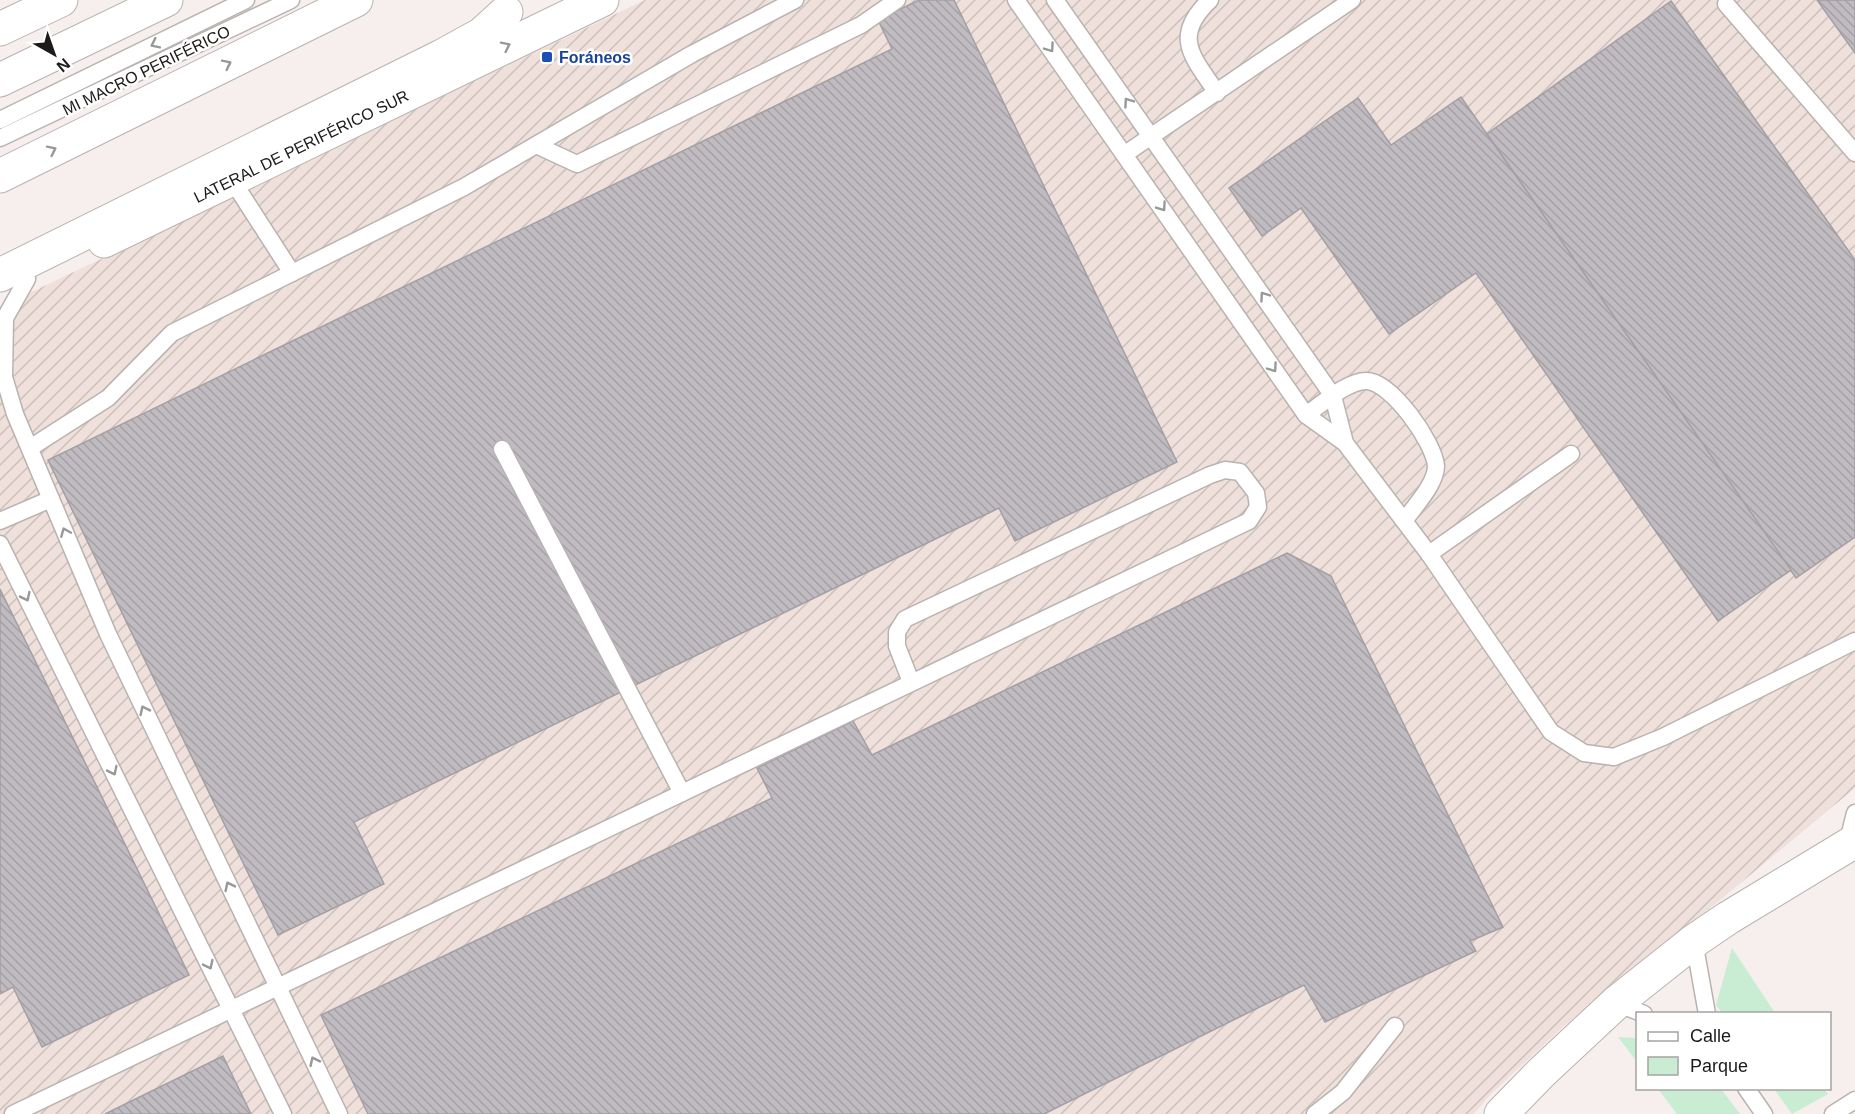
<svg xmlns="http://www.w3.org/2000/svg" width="1855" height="1114" viewBox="0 0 1855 1114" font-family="Arial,sans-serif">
<defs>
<pattern id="industrial-furrows" width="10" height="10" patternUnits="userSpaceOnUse" patternTransform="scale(1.5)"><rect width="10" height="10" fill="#efe0db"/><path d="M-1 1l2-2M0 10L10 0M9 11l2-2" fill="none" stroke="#ccc0bb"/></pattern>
<pattern id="building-back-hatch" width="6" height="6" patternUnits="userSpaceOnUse" patternTransform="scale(1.5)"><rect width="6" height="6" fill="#bfbbc0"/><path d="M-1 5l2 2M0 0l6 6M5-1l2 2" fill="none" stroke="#a4a0a4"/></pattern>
</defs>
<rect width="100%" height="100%" fill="#f6efed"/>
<!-- industrial -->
<path fill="url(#industrial-furrows)" d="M 645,0 L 1817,0 L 1855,53 L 1855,788 L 1655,954 L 1563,1027 L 1490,1095 L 1474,1114 L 0,1114 L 0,307 Z"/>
<!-- green -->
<g fill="#c8edd3">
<path d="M 1732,948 L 1775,1013 L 1722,1013 L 1716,1005 Z"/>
<path d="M 1618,1037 L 1637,1038 L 1637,1062 Z"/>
<path d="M 1658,1089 L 1721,1089 L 1740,1114 L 1677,1114 Z"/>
<path d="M 1774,1089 L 1824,1089 L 1828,1094 L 1792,1114 Z"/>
</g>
<!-- building -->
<g fill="url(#building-back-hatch)" stroke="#a39fa4" stroke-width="1.5">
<path d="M 919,0 L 954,0 L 1177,462 L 1015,541 L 999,508 L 354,822 L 384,884 L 278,935 L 48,460 L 892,49 L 878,20 Z"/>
<path d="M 1817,0 L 1855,0 L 1855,53 Z"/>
<path d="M 1671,1 L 1855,260 L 1855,537 L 1796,578 L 1487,134 Z"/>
<path d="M 1461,97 L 1791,570 L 1718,621 L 1476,273 L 1389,334 L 1301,208 L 1262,236 L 1229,188 L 1358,98 L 1391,145 Z"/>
<path d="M 1287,553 L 1331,576 L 1503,927 L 1470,941 L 1476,951 L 1325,1022 L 1304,985 L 1044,1114 L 368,1114 L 321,1015 L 772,798 L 757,768 L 853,721 L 872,755 Z"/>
<path d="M 0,589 L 189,975 L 42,1047 L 13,987 L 0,994 Z"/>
<path d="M 223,1056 L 251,1114 L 105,1114 Z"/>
</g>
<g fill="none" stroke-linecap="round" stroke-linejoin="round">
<!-- service casing -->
<g stroke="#b9b3b0" stroke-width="19">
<g id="service">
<path d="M 1016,0 L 1306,415 L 1345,443 L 1429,554 L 1551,732 L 1584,753 L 1614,757 L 1663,737 L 1855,641"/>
<path d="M 1055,0 L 1333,396 L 1345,443"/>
<path d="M 1210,0 C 1171,37 1193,57 1217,93"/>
<path d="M 1726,4 L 1855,153"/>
<path d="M 0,120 L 246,0"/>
<path d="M 0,138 L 291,0"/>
<path d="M 536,145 L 577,164 L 861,25 L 897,0"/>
<path d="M 1125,154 L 1352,0"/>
<path d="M 232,180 L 292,273"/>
<path d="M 27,279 L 5,318 L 4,377 L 15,414 L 108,634 L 339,1114"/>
<path d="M 1306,415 C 1321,405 1347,381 1366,381 C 1391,381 1434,442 1436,466 C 1436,484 1414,507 1404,521"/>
<path d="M 30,448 L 108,398 L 172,333 L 464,187 L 692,54 L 795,0"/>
<path d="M 502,449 L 682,793"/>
<path d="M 0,521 L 51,499"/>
<path d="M 0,544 L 283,1114"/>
<path d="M 1429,554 L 1571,454"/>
<path d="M 1847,845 L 1855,813"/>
<path d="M 1694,941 L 1707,1014"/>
<path d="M 1616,1003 L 1644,1014"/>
<path d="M 1746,1088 L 1764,1114"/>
<path d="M 13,1114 L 1249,521 L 1258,507 L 1256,493 L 1240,472 L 1225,470 L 1210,475 L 905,619 L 897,632 L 897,646 L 911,682"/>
<path d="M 1315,1114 L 1343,1092 L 1395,1026"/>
<path d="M 1833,1114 L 1855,1100"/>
</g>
</g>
<!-- tertiary casing -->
<g stroke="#b9b3b0" stroke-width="35">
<g id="tertiary">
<path d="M 104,241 L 602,0"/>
<path d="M 1501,1114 L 1542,1072 L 1616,1003 L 1694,941 L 1728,918 L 1855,841"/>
</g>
</g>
<!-- trunk casing -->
<g stroke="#b9b3b0" stroke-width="35">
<g id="trunk">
<path d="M 0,29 L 61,0"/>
<path d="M 0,80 L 166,0"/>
<path d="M 0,176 L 356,0"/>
<path d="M 0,275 L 442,56 L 482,34 L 506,12"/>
</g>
</g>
<!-- service -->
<use href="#service" stroke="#fff" stroke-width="16"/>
<!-- tertiary -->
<use href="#tertiary" stroke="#fff" stroke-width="33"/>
<!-- trunk -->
<use href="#trunk" stroke="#fff" stroke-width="33"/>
</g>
<!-- one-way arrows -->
<defs><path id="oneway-chevron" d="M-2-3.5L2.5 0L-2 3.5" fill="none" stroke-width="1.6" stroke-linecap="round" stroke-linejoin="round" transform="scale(1.5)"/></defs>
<g stroke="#999898">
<use href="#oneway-chevron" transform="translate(155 44) rotate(154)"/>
<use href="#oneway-chevron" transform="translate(506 46) rotate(-26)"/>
<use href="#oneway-chevron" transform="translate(1050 48) rotate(55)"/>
<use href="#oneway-chevron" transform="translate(227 64) rotate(-26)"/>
<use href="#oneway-chevron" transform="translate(1128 102) rotate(-125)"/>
<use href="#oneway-chevron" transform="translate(52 150) rotate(-26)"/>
<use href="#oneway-chevron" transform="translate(1162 207) rotate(55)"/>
<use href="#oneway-chevron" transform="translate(1264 296) rotate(-125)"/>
<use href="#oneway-chevron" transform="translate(1273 368) rotate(55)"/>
<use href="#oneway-chevron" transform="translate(65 532) rotate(-113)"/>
<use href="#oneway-chevron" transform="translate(26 597) rotate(64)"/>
<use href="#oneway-chevron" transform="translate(144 710) rotate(-116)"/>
<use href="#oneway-chevron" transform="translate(113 771) rotate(64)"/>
<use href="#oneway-chevron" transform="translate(229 886) rotate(-116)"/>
<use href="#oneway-chevron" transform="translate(209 965) rotate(64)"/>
<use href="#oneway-chevron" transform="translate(314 1061) rotate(-116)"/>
</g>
<!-- markers -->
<rect fill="#1a4fb4" stroke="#fff" stroke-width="2" x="541" y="51" width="12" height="12" rx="3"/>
<g text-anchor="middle" stroke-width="5" stroke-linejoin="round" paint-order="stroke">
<!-- transit labels -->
<g font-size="16" font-weight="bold" fill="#164399" stroke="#fff" text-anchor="start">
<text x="559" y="63">Foráneos</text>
</g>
<!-- street labels -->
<g font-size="16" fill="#1d1b1a" stroke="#fff">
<text transform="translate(146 70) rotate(-26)" y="6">MI MACRO PERIFÉRICO</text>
<text transform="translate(301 146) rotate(-26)" y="6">LATERAL DE PERIFÉRICO SUR</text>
</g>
</g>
<!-- legend -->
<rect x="1636" y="1012" width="195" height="78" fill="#ffffff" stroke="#a5a4a3" stroke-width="1.5"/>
<rect x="1648" y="1032" width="30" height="9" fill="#ffffff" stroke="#a5a4a3" stroke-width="1.5"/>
<text x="1690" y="1042" font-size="18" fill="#1d1b1a">Calle</text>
<rect x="1648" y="1057" width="30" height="18" fill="#c8edd3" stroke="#a5a4a3" stroke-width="1.5"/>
<text x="1690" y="1072" font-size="18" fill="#1d1b1a">Parque</text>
<!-- north arrow -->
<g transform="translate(54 54) rotate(140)" stroke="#ffffff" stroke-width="4.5" paint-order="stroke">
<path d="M0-4.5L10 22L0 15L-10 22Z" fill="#1d1b1a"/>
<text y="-9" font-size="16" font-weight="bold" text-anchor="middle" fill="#1d1b1a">N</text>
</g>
</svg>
